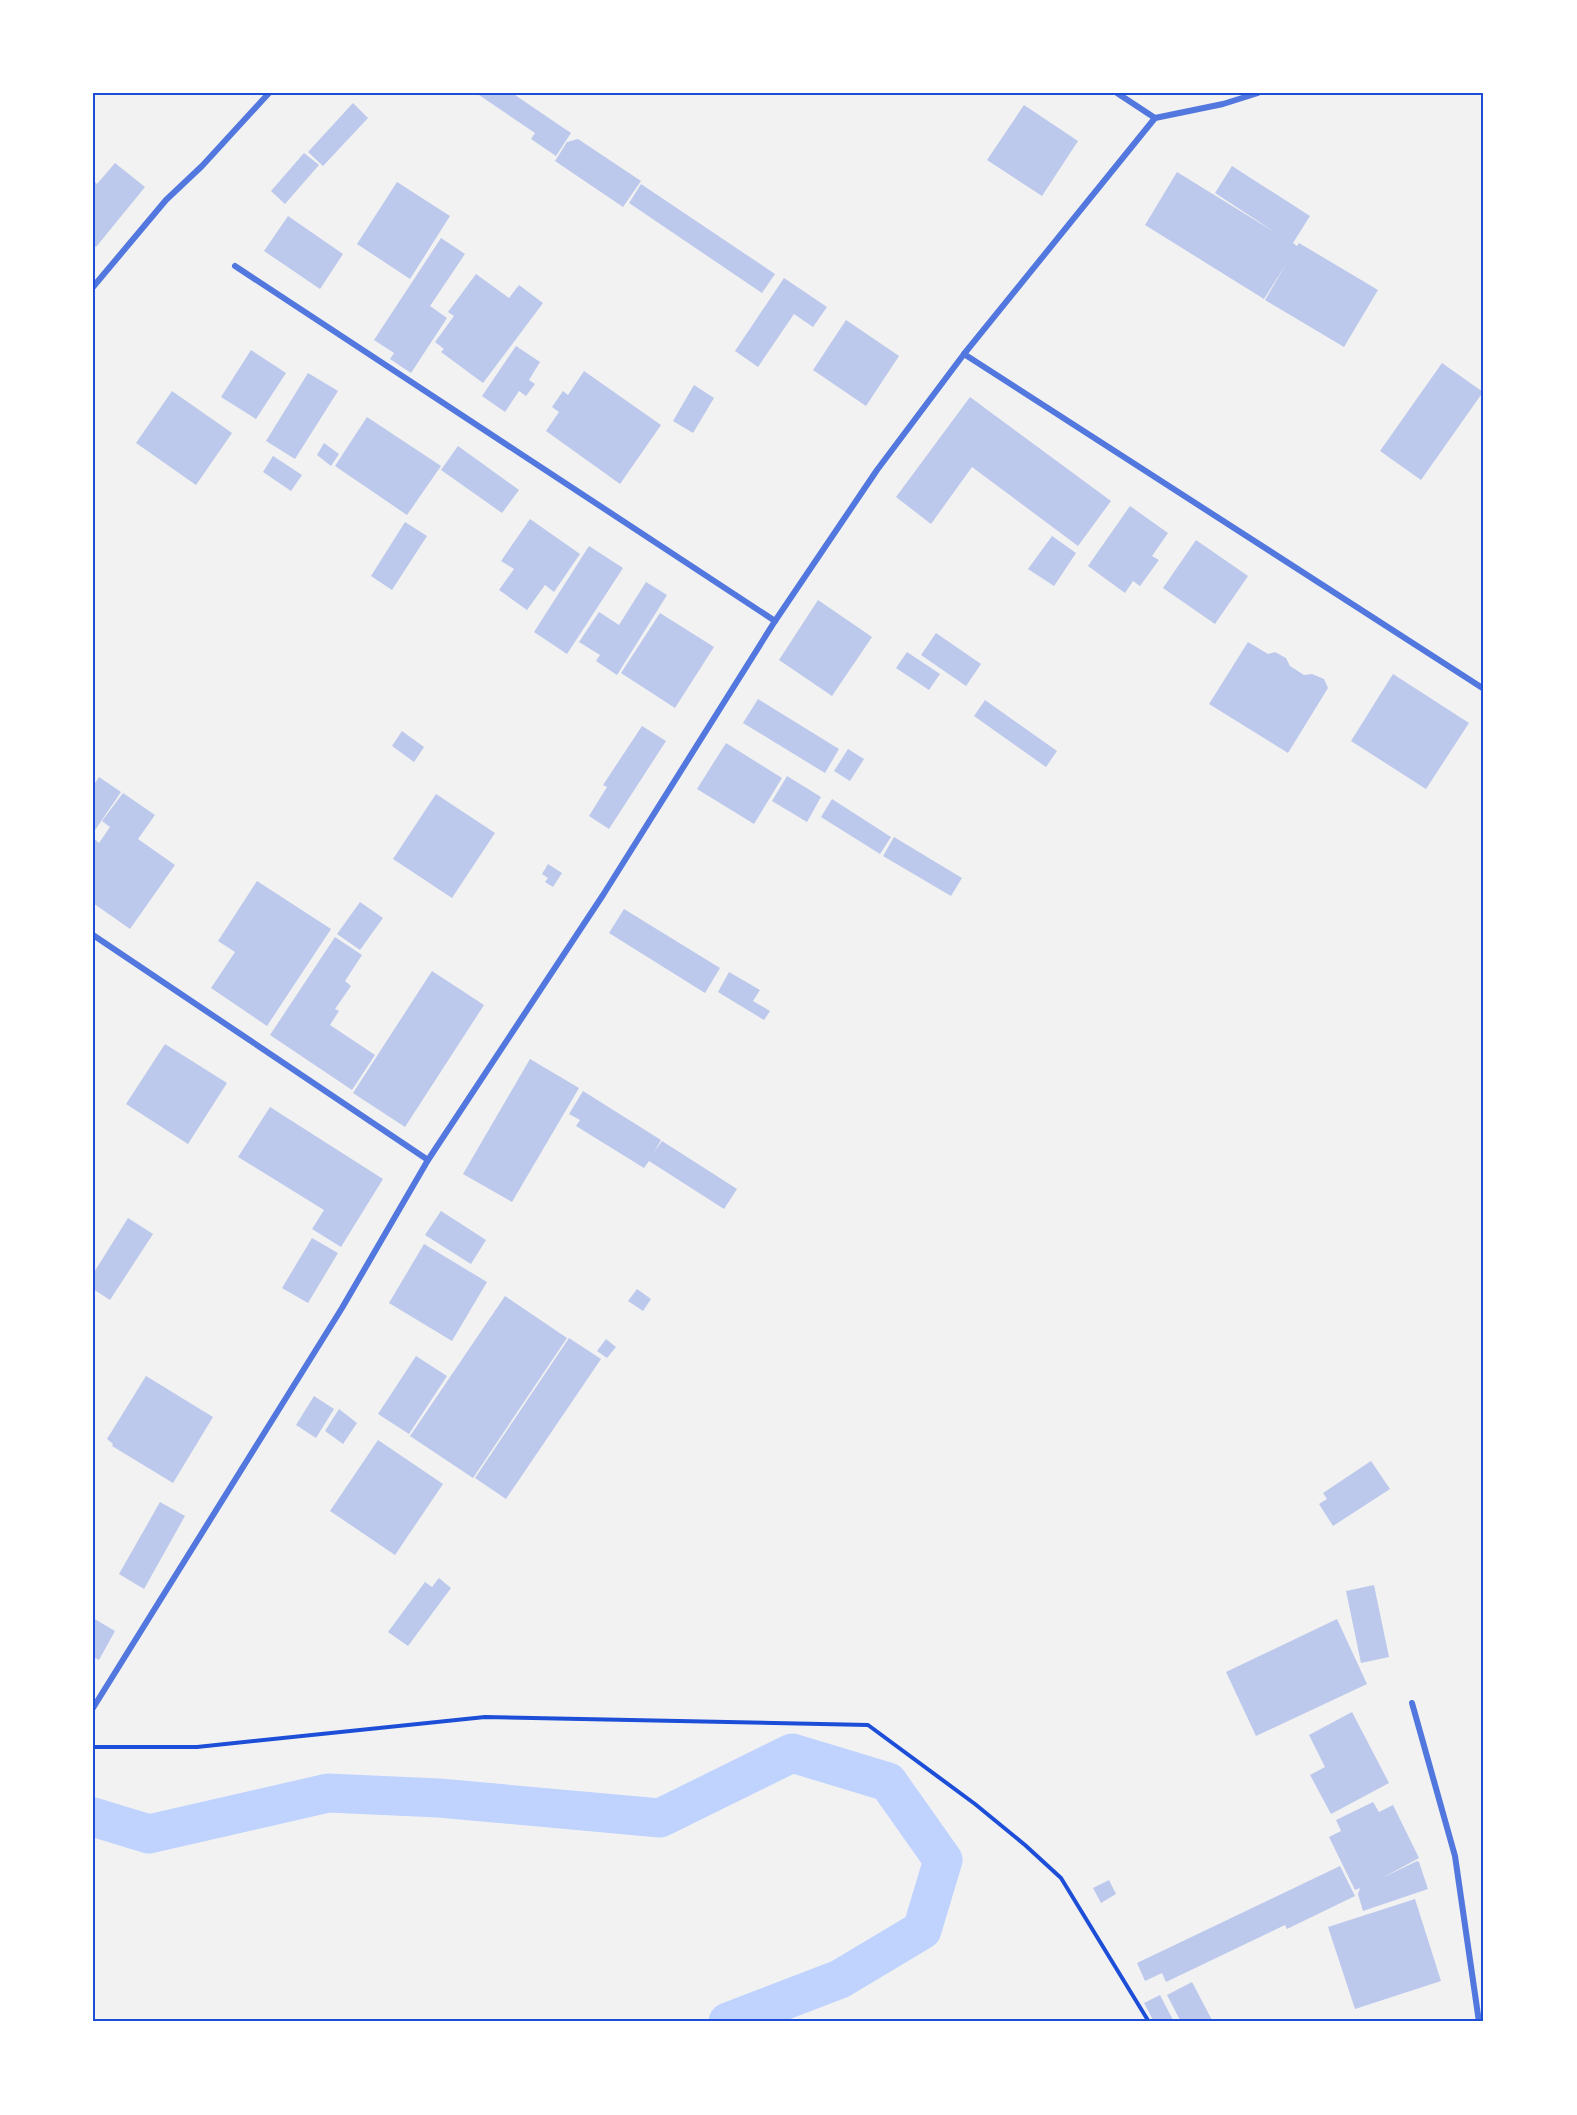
<svg xmlns="http://www.w3.org/2000/svg" width="1577" height="2115" viewBox="0 0 1577 2115" font-family="Spectral,serif">
<rect width="100%" height="100%" fill="#f2f2f2"/>
<g fill="none" stroke-linecap="round" stroke-linejoin="round">
<!-- canal -->
<path stroke="#bfd3fe" stroke-width="39" d="M 93,1817 L 149,1834 L 328,1793 L 439,1798 L 660,1818 L 792,1753 L 888,1782 L 943,1860 L 922,1930 L 840,1979 L 728,2022"/>
</g>
<!-- building -->
<g fill="#bdc9ec">
<path d="M 480,93 L 512,93 L 571,133 L 556,156 L 531,139 L 535,133 L 479,95 Z"/>
<path d="M 353,103 L 368,118 L 323,166 L 308,152 Z"/>
<path d="M 1024,105 L 1078,141 L 1042,196 L 987,160 Z"/>
<path d="M 578,139 L 641,181 L 623,207 L 555,161 L 567,142 Z"/>
<path d="M 304,153 L 319,165 L 285,204 L 271,191 Z"/>
<path d="M 115,163 L 145,187 L 96,247 L 93,245 L 93,180 L 97,184 Z"/>
<path d="M 1232,166 L 1310,216 L 1293,243 L 1297,246 L 1299,243 L 1378,290 L 1344,347 L 1265,300 L 1286,264 L 1264,299 L 1145,225 L 1177,172 L 1273,231 L 1215,193 Z"/>
<path d="M 397,182 L 450,216 L 410,279 L 357,244 Z"/>
<path d="M 641,184 L 775,274 L 762,293 L 629,203 Z"/>
<path d="M 288,216 L 343,254 L 320,289 L 264,251 Z"/>
<path d="M 441,238 L 465,254 L 430,306 L 447,318 L 411,373 L 390,359 L 394,353 L 374,340 Z"/>
<path d="M 476,274 L 509,298 L 519,285 L 543,303 L 483,383 L 441,352 L 444,349 L 435,342 L 454,316 L 448,312 Z"/>
<path d="M 784,278 L 827,307 L 813,327 L 794,314 L 758,367 L 735,351 Z"/>
<path d="M 846,320 L 899,356 L 866,406 L 813,370 Z"/>
<path d="M 516,346 L 540,362 L 529,380 L 535,384 L 526,396 L 519,391 L 505,412 L 482,396 Z"/>
<path d="M 251,350 L 286,373 L 256,419 L 221,397 Z"/>
<path d="M 1442,363 L 1483,392 L 1421,480 L 1380,451 Z"/>
<path d="M 584,371 L 661,425 L 620,484 L 546,431 L 559,412 L 552,407 L 563,391 L 568,395 Z"/>
<path d="M 308,373 L 338,391 L 295,459 L 266,441 Z"/>
<path d="M 694,385 L 714,398 L 693,433 L 673,421 Z"/>
<path d="M 172,391 L 232,433 L 196,485 L 136,443 Z"/>
<path d="M 970,397 L 1111,501 L 1078,546 L 972,467 L 931,524 L 896,497 Z"/>
<path d="M 367,417 L 441,466 L 407,515 L 335,466 Z"/>
<path d="M 324,443 L 339,454 L 331,466 L 317,455 Z"/>
<path d="M 458,446 L 519,490 L 502,513 L 441,470 Z"/>
<path d="M 273,456 L 302,475 L 291,491 L 263,472 Z"/>
<path d="M 1130,506 L 1168,533 L 1152,556 L 1159,560 L 1140,586 L 1133,581 L 1125,593 L 1088,566 Z"/>
<path d="M 530,519 L 580,554 L 554,592 L 545,585 L 527,610 L 499,590 L 514,569 L 501,561 Z"/>
<path d="M 405,522 L 427,536 L 392,590 L 371,576 Z"/>
<path d="M 1052,536 L 1076,553 L 1054,586 L 1028,569 Z"/>
<path d="M 1196,540 L 1248,576 L 1215,624 L 1163,588 Z"/>
<path d="M 589,546 L 623,568 L 567,654 L 534,632 Z"/>
<path d="M 646,582 L 667,595 L 617,675 L 596,661 L 600,655 L 579,642 L 599,612 L 619,625 Z"/>
<path d="M 818,600 L 872,637 L 832,696 L 779,660 Z"/>
<path d="M 660,613 L 714,647 L 675,708 L 621,673 Z"/>
<path d="M 936,633 L 981,664 L 966,686 L 921,655 Z"/>
<path d="M 1248,642 L 1268,654 L 1275,652 L 1286,658 L 1290,666 L 1304,675 L 1312,674 L 1324,679 L 1328,688 L 1288,753 L 1209,704 Z"/>
<path d="M 907,652 L 940,674 L 929,690 L 896,668 Z"/>
<path d="M 1393,674 L 1469,723 L 1426,789 L 1351,741 Z"/>
<path d="M 758,699 L 839,749 L 825,773 L 743,723 Z"/>
<path d="M 985,700 L 1057,751 L 1046,767 L 974,716 Z"/>
<path d="M 642,726 L 666,741 L 609,829 L 589,816 L 607,787 L 603,785 Z"/>
<path d="M 402,731 L 424,747 L 414,762 L 392,746 Z"/>
<path d="M 726,743 L 782,778 L 754,824 L 697,789 Z"/>
<path d="M 848,749 L 864,759 L 850,781 L 834,771 Z"/>
<path d="M 787,776 L 821,797 L 807,822 L 772,801 Z"/>
<path d="M 99,777 L 121,792 L 93,833 L 93,786 Z"/>
<path d="M 123,793 L 155,815 L 138,839 L 175,865 L 130,929 L 93,903 L 93,838 L 99,843 L 110,827 L 102,821 Z"/>
<path d="M 436,794 L 495,833 L 452,898 L 393,859 Z"/>
<path d="M 832,799 L 891,837 L 880,854 L 821,817 Z"/>
<path d="M 894,837 L 962,878 L 951,896 L 883,856 Z"/>
<path d="M 548,864 L 562,873 L 553,887 L 545,882 L 548,878 L 542,874 Z"/>
<path d="M 257,881 L 331,929 L 267,1026 L 211,988 L 235,952 L 218,941 Z"/>
<path d="M 360,902 L 383,918 L 360,950 L 337,934 Z"/>
<path d="M 624,909 L 720,968 L 705,993 L 609,933 Z"/>
<path d="M 335,937 L 362,955 L 345,981 L 351,986 L 335,1009 L 339,1011 L 330,1025 L 375,1055 L 352,1090 L 270,1035 Z"/>
<path d="M 432,971 L 484,1005 L 405,1127 L 353,1093 Z"/>
<path d="M 729,972 L 760,990 L 753,1001 L 770,1011 L 764,1020 L 718,992 Z"/>
<path d="M 165,1044 L 227,1083 L 188,1144 L 126,1104 Z"/>
<path d="M 530,1059 L 579,1088 L 512,1202 L 463,1174 Z"/>
<path d="M 583,1091 L 661,1140 L 654,1152 L 662,1141 L 737,1189 L 724,1209 L 649,1161 L 644,1168 L 576,1126 L 580,1120 L 569,1114 Z"/>
<path d="M 270,1107 L 383,1179 L 341,1247 L 312,1229 L 324,1210 L 238,1157 Z"/>
<path d="M 441,1211 L 486,1240 L 471,1264 L 425,1235 Z"/>
<path d="M 128,1218 L 153,1234 L 110,1300 L 93,1289 L 93,1274 Z"/>
<path d="M 312,1238 L 338,1253 L 308,1303 L 282,1288 Z"/>
<path d="M 424,1244 L 487,1282 L 452,1341 L 389,1303 Z"/>
<path d="M 637,1289 L 651,1299 L 643,1311 L 628,1301 Z"/>
<path d="M 505,1296 L 567,1338 L 473,1478 L 410,1436 Z"/>
<path d="M 569,1338 L 601,1359 L 506,1499 L 475,1478 Z"/>
<path d="M 606,1339 L 616,1347 L 607,1358 L 597,1351 Z"/>
<path d="M 416,1356 L 447,1376 L 409,1434 L 378,1414 Z"/>
<path d="M 146,1376 L 213,1417 L 173,1483 L 112,1446 L 113,1444 L 107,1439 Z"/>
<path d="M 314,1396 L 334,1409 L 316,1438 L 296,1425 Z"/>
<path d="M 339,1409 L 357,1423 L 343,1444 L 325,1431 Z"/>
<path d="M 378,1440 L 443,1484 L 395,1555 L 330,1511 Z"/>
<path d="M 1371,1461 L 1390,1489 L 1333,1526 L 1319,1504 L 1327,1499 L 1323,1493 Z"/>
<path d="M 160,1502 L 185,1516 L 144,1589 L 119,1574 Z"/>
<path d="M 439,1578 L 451,1588 L 408,1646 L 388,1632 L 425,1582 L 432,1587 Z"/>
<path d="M 1374,1585 L 1389,1657 L 1361,1663 L 1346,1591 Z"/>
<path d="M 93,1618 L 115,1631 L 99,1660 L 93,1657 Z"/>
<path d="M 1337,1619 L 1367,1684 L 1256,1736 L 1226,1672 Z"/>
<path d="M 1352,1712 L 1389,1783 L 1331,1814 L 1310,1775 L 1325,1767 L 1309,1735 Z"/>
<path d="M 1373,1802 L 1379,1812 L 1393,1805 L 1419,1858 L 1382,1878 L 1417,1861 L 1419,1862 L 1428,1889 L 1363,1911 L 1358,1894 L 1360,1888 L 1355,1890 L 1329,1837 L 1341,1831 L 1336,1820 Z"/>
<path d="M 1340,1866 L 1355,1896 L 1287,1929 L 1285,1925 L 1166,1982 L 1162,1973 L 1145,1981 L 1137,1963 Z"/>
<path d="M 1109,1880 L 1116,1894 L 1101,1903 L 1093,1888 Z"/>
<path d="M 1415,1899 L 1441,1981 L 1355,2009 L 1328,1927 Z"/>
<path d="M 1192,1982 L 1213,2022 L 1181,2022 L 1167,1995 Z"/>
<path d="M 1160,1995 L 1174,2022 L 1154,2022 L 1144,2003 Z"/>
</g>
<g fill="none" stroke-linecap="round" stroke-linejoin="round">
<!-- path -->
<path stroke="#1d4ed8" stroke-width="4" d="M 93,1747 L 197,1747 L 485,1717 L 868,1725 L 975,1804 L 1025,1845 L 1061,1878 L 1149,2022"/>
<!-- minor -->
<g stroke="#5277de" stroke-width="6">
<path d="M 1117,93 L 1155,118"/>
<path d="M 235,266 L 775,621"/>
<path d="M 93,287 L 166,200 L 202,166 L 269,93"/>
<path d="M 964,354 L 1484,689"/>
<path d="M 93,935 L 428,1160"/>
<path d="M 1412,1703 L 1455,1856 L 1479,2022"/>
<path d="M 93,1708 L 342,1308 L 428,1160 L 603,895 L 775,621 L 877,470 L 964,354 L 1155,118 L 1223,104 L 1258,93"/>
</g>
</g>
<!-- border -->
<rect width="1577" height="2115" fill="none" stroke="#ffffff" stroke-width="189"/>
<rect x="94" y="94" width="1388" height="1926" fill="none" stroke="#1d4ed8" stroke-width="2"/>
</svg>
